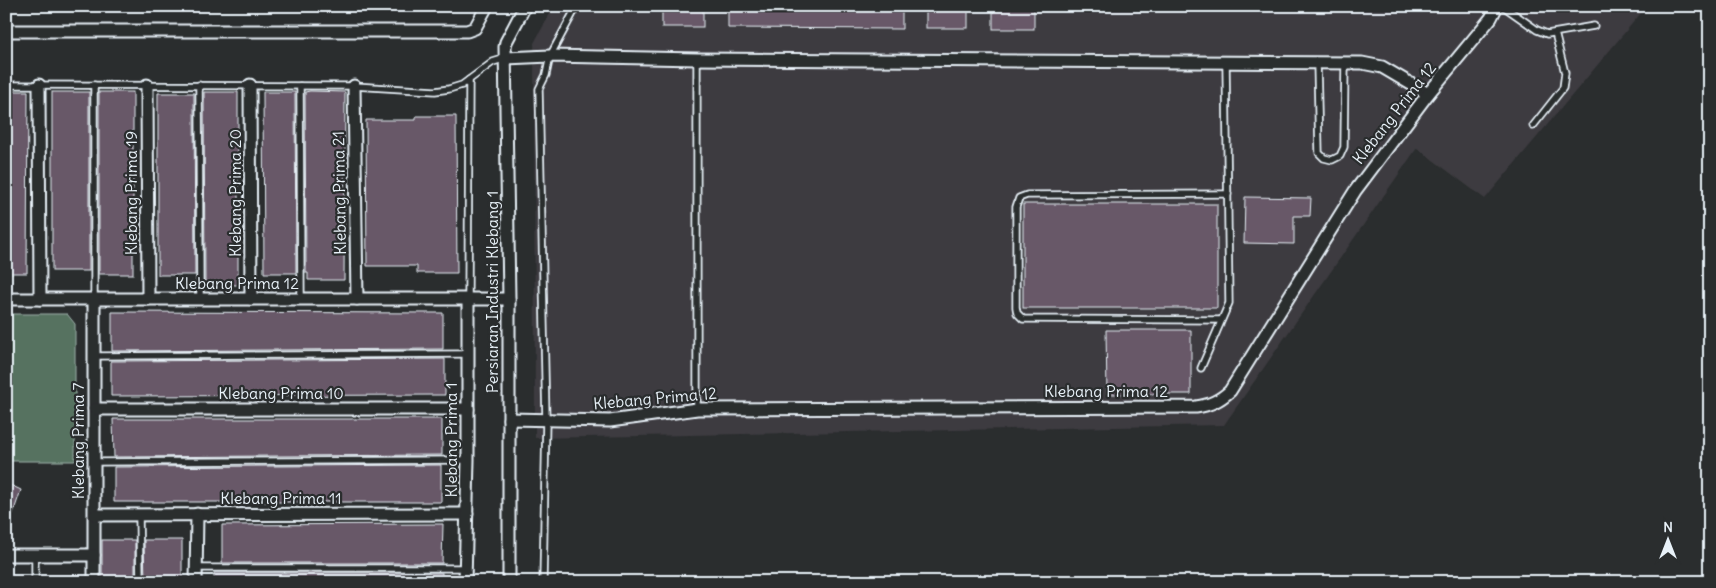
<svg xmlns="http://www.w3.org/2000/svg" width="1716" height="588" viewBox="0 0 1716 588" font-family="Delius,sans-serif">
<rect width="100%" height="100%" fill="#2a2d2e"/>
<filter id="ink" filterUnits="userSpaceOnUse"><feTurbulence type="fractalNoise" baseFrequency=".02" numOctaves="2"/><feDisplacementMap in="SourceGraphic" scale="10" xChannelSelector="R" yChannelSelector="G"/><feConvolveMatrix kernelMatrix="1 2 1 2 8 2 1 2 1" color-interpolation-filters="sRGB"/></filter>
<g filter="url(#ink)">
<!-- built -->
<path fill="#3c3a3f" d="M 554,6 L 1647,6 L 1485,199 L 1417,148 L 1224,425 L 535,438 L 534,43 Z"/>
<!-- green -->
<path fill="#567260" stroke="#9fb2ac" d="M 6,314 L 67,314 L 75,324 L 75,461 L 6,461 Z"/>
<!-- building -->
<g fill="#675967" stroke="#e8f1f8">
<rect x="662" y="6" width="41" height="21"/>
<path d="M 728,6 L 902,6 L 902,29 L 728,28 Z"/>
<rect x="926" y="6" width="42" height="22"/>
<rect x="993" y="6" width="41" height="23"/>
<path d="M 6,91 L 28,91 L 27,273 L 6,273 Z"/>
<path d="M 310,91 L 345,92 L 344,280 L 308,280 L 308,273 L 306,273 L 305,92 Z"/>
<rect x="52" y="92" width="37" height="179"/>
<rect x="99" y="92" width="34" height="182"/>
<path d="M 204,92 L 238,92 L 238,285 L 205,285 Z"/>
<path d="M 263,92 L 295,92 L 296,273 L 264,273 Z"/>
<path d="M 158,93 L 194,93 L 195,275 L 158,275 Z"/>
<path d="M 416,116 L 456,116 L 457,273 L 417,273 L 417,266 L 367,266 L 366,120 L 416,120 Z"/>
<path d="M 1245,197 L 1311,198 L 1310,216 L 1294,216 L 1294,244 L 1244,243 Z"/>
<rect x="1023" y="204" width="194" height="104"/>
<path d="M 112,312 L 443,313 L 443,349 L 112,351 Z"/>
<path d="M 1106,330 L 1191,330 L 1191,394 L 1107,394 Z"/>
<path d="M 445,359 L 445,395 L 111,396 L 111,361 Z"/>
<path d="M 113,419 L 442,419 L 442,455 L 114,457 Z"/>
<path d="M 441,465 L 441,502 L 114,502 L 114,467 Z"/>
<path d="M 6,483 L 21,490 L 8,528 L 6,528 Z"/>
<path d="M 443,524 L 442,563 L 222,563 L 222,525 Z"/>
<rect x="102" y="540" width="33" height="42"/>
<path d="M 144,540 L 182,540 L 182,582 L 145,582 Z"/>
<rect x="214" y="573" width="228" height="9"/>
</g>
<g fill="none" stroke-linecap="round" stroke-linejoin="round">
<!-- lane casing -->
<g stroke="#e8f1f8" stroke-width="9">
<g id="lane">
<path d="M 1503,6 L 1537,30 L 1547,34 L 1594,26"/>
<path d="M 697,59 L 697,409"/>
<path d="M 1317,63 L 1319,153 L 1324,158 L 1332,160 L 1340,156 L 1344,147 L 1345,63"/>
<path d="M 6,85 L 354,86 L 435,91 L 449,89 L 462,85 L 493,62 L 506,58"/>
<path d="M 199,85 L 200,299"/>
<path d="M 300,86 L 301,299"/>
<path d="M 1533,126 L 1563,88 L 1565,73 L 1555,33"/>
<path d="M 94,299 L 94,85"/>
<path d="M 468,299 L 469,80"/>
<path d="M 1221,320 L 1023,319 L 1017,313 L 1016,307 L 1016,207 L 1019,198 L 1027,195 L 1228,194"/>
<path d="M 95,356 L 468,354"/>
<path d="M 1201,368 L 1229,303 L 1226,63"/>
<path d="M 95,462 L 468,460"/>
<path d="M 139,515 L 140,582"/>
<path d="M 35,555 L 35,582"/>
<path d="M 196,568 L 466,568"/>
<path d="M 543,582 L 546,420 L 539,89 L 546,75 L 550,56 L 577,6"/>
</g>
</g>
<!-- street casing -->
<g stroke="#e8f1f8" stroke-width="15">
<g id="street">
<path d="M 6,31 L 467,31 L 475,28 L 487,6"/>
<path d="M 506,58 L 550,56 L 697,59 L 1362,63 L 1382,67 L 1428,94"/>
<path d="M 39,85 L 40,299"/>
<path d="M 147,85 L 148,299"/>
<path d="M 250,85 L 251,299"/>
<path d="M 354,86 L 357,299"/>
<path d="M 6,299 L 509,299"/>
<path d="M 94,299 L 94,582"/>
<path d="M 94,409 L 468,409"/>
<path d="M 509,419 L 610,421 L 697,409 L 1196,407 C 1210,405 1219,401 1230,391 L 1355,191 L 1428,94 L 1491,18 L 1497,6"/>
<path d="M 95,515 L 467,514"/>
<path d="M 6,555 L 94,555"/>
<path d="M 196,582 L 197,514"/>
<path d="M 465,582 L 468,460 L 468,299"/>
<path d="M 509,582 L 509,299 L 505,47 L 506,42 L 525,6"/>
</g>
</g>
<!-- lane -->
<use href="#lane" stroke="#2a2d2e" stroke-width="5.5"/>
<!-- street -->
<use href="#street" stroke="#2a2d2e" stroke-width="11"/>
</g>
</g>
<g text-anchor="middle" stroke-width="4.5" stroke-linejoin="round" paint-order="stroke">
<!-- street labels -->
<g font-size="16" fill="#e8f1f8" stroke="#2a2d2e">
<text transform="translate(1394 113) rotate(-52)" y="6">Klebang Prima 12</text>
<text transform="translate(131 193) rotate(-90)" y="6">Klebang Prima 19</text>
<text transform="translate(235 193) rotate(-90)" y="6">Klebang Prima 20</text>
<text transform="translate(339 193) rotate(-91)" y="6">Klebang Prima 21</text>
<text x="237" y="289">Klebang Prima 12</text>
<text transform="translate(492 292) rotate(-90)" y="6">Persiaran Industri Klebang 1</text>
<text x="1106" y="397">Klebang Prima 12</text>
<text x="281" y="399">Klebang Prima 10</text>
<text transform="translate(655 398) rotate(-5)" y="6">Klebang Prima 12</text>
<text transform="translate(451 440) rotate(-90)" y="6">Klebang Prima 1</text>
<text transform="translate(78 441) rotate(-90)" y="6">Klebang Prima 7</text>
<text x="281" y="504">Klebang Prima 11</text>
</g>
</g>
<!-- margin -->
<rect width="1716" height="588" fill="none" stroke="#2a2d2e" stroke-width="25"/>
<rect x="12" y="12" width="1691" height="563" fill="none" stroke="#e8f1f8" stroke-width="2" filter="url(#ink)"/>
<!-- north arrow -->
<g transform="translate(1668 540)" stroke="#2a2d2e" stroke-width="4" paint-order="stroke">
<path d="M0-4L9 19L0 12L-9 19Z" fill="#e8f1f8"/>
<text y="-8" font-size="14" font-weight="bold" text-anchor="middle" fill="#e8f1f8">N</text>
</g>
</svg>
